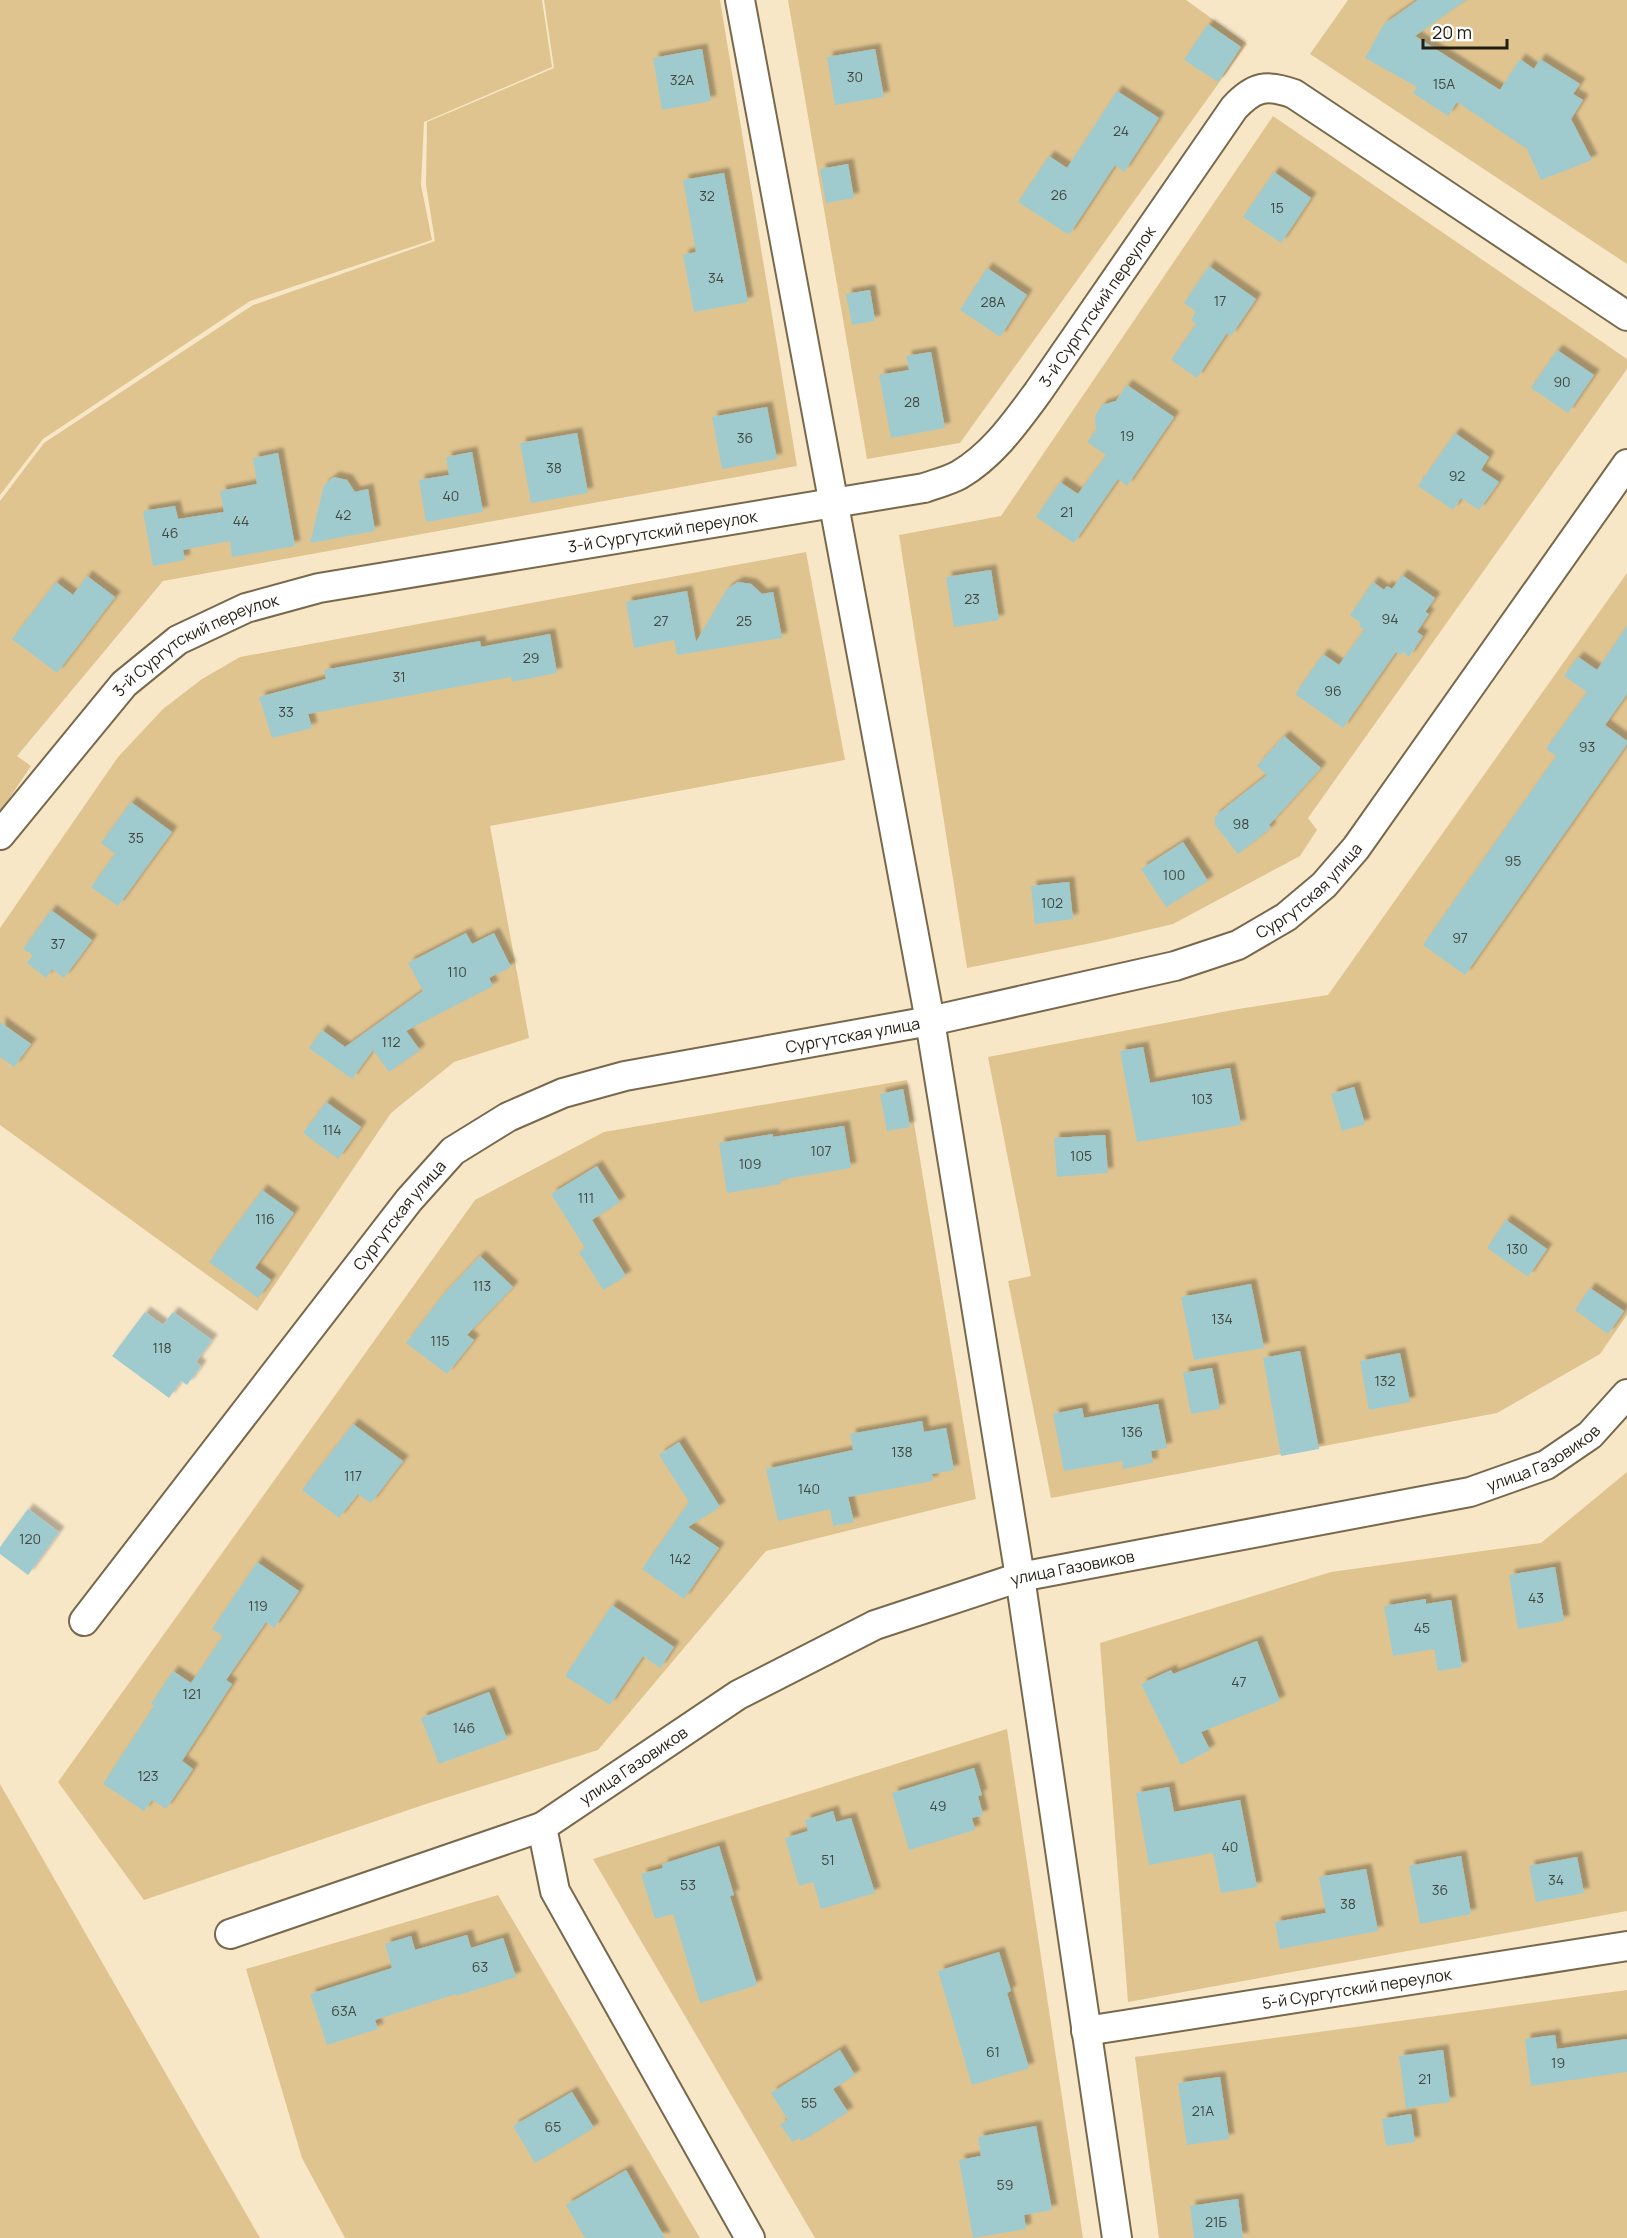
<svg xmlns="http://www.w3.org/2000/svg" width="1627" height="2238" viewBox="0 0 1627 2238" font-family="Manrope,sans-serif">
<defs>
<filter id="shadow"><feDropShadow dx="5.5" dy="-5.5" stdDeviation="1.5" flood-color="#0004"/></filter>
</defs>
<rect width="100%" height="100%" fill="#f8e7c7"/>
<!-- green -->
<g fill="#dfc490">
<path d="M 0,0 L 542,0 L 552,67 L 424,122 L 421,185 L 432,240 L 250,301 L 43,439 L 0,495 Z"/>
<path d="M 544,0 L 720,0 L 797,466 L 163,581 L 17,756 L 31,766 L 0,812 L 0,501 L 44,443 L 253,305 L 435,241 L 426,185 L 427,122 L 554,68 Z"/>
<path d="M 788,0 L 1186,0 L 1247,44 L 960,443 L 867,459 Z"/>
<path d="M 1348,0 L 1627,0 L 1627,264 L 1310,54 Z"/>
<path d="M 1273,116 L 1627,359 L 1627,369 L 1308,818 L 1317,830 L 1300,856 L 1173,924 L 1101,941 L 967,968 L 899,535 L 1001,516 Z"/>
<path d="M 806,552 L 845,760 L 490,826 L 529,1038 L 454,1062 L 391,1113 L 257,1311 L 0,1125 L 0,928 L 118,757 L 163,709 L 202,679 L 240,657 Z"/>
<path d="M 1627,573 L 1627,1315 L 1600,1354 L 1497,1413 L 1051,1498 L 1008,1281 L 1031,1276 L 988,1057 L 1238,1009 L 1328,995 Z"/>
<path d="M 907,1080 L 976,1499 L 766,1551 L 598,1750 L 426,1804 L 144,1900 L 58,1782 L 475,1200 L 604,1132 Z"/>
<path d="M 1627,1472 L 1627,1911 L 1128,2002 L 1100,1643 L 1331,1572 L 1541,1543 Z"/>
<path d="M 1007,1729 L 1083,2238 L 815,2238 L 593,1859 Z"/>
<path d="M 0,1784 L 260,2238 L 0,2238 Z"/>
<path d="M 498,1895 L 700,2238 L 345,2238 L 302,2158 L 246,1969 Z"/>
<path d="M 1627,1990 L 1627,2238 L 1159,2238 L 1135,2057 Z"/>
</g>
<!-- building -->
<g fill="#9fcbcf" filter="url(#shadow)">
<path d="M 1418,0 L 1466,0 L 1415,36 L 1500,90 L 1520,59 L 1534,69 L 1540,59 L 1580,84 L 1573,94 L 1583,100 L 1571,119 L 1592,160 L 1541,180 L 1527,149 L 1457,102 L 1448,116 L 1413,93 L 1417,87 L 1365,58 L 1384,24 Z"/>
<path d="M 1208,24 L 1241,47 L 1218,82 L 1184,60 Z"/>
<path d="M 702,49 L 711,101 L 662,110 L 653,58 Z"/>
<path d="M 875,49 L 884,97 L 835,105 L 827,57 Z"/>
<path d="M 1117,91 L 1159,118 L 1124,172 L 1115,165 L 1069,235 L 1018,202 L 1049,156 L 1067,168 Z"/>
<path d="M 848,164 L 854,198 L 826,203 L 820,169 Z"/>
<path d="M 1274,172 L 1311,198 L 1281,243 L 1243,217 Z"/>
<path d="M 724,173 L 748,302 L 694,312 L 683,255 L 696,252 L 683,180 Z"/>
<path d="M 1209,266 L 1256,299 L 1231,336 L 1227,333 L 1197,378 L 1171,360 L 1196,324 L 1191,320 L 1196,312 L 1184,303 Z"/>
<path d="M 987,268 L 1027,295 L 1000,337 L 960,310 Z"/>
<path d="M 870,290 L 875,321 L 852,325 L 846,294 Z"/>
<path d="M 1557,350 L 1594,375 L 1568,413 L 1531,388 Z"/>
<path d="M 931,352 L 945,428 L 891,438 L 879,375 L 909,370 L 906,356 Z"/>
<path d="M 1127,385 L 1174,417 L 1127,486 L 1118,479 L 1074,543 L 1036,517 L 1060,482 L 1078,494 L 1106,455 L 1087,442 L 1096,430 L 1095,416 L 1102,405 L 1116,401 Z"/>
<path d="M 767,407 L 777,459 L 722,469 L 712,417 Z"/>
<path d="M 577,433 L 588,493 L 531,503 L 520,443 Z"/>
<path d="M 1455,433 L 1489,457 L 1481,470 L 1499,482 L 1479,510 L 1461,498 L 1453,510 L 1418,486 Z"/>
<path d="M 472,452 L 483,512 L 426,522 L 419,480 L 449,475 L 446,457 Z"/>
<path d="M 278,453 L 295,546 L 232,557 L 230,541 L 183,550 L 185,560 L 153,566 L 143,511 L 175,506 L 178,519 L 224,512 L 220,491 L 257,484 L 253,458 Z"/>
<path d="M 334,477 L 347,480 L 355,492 L 368,489 L 375,531 L 310,543 L 324,485 Z"/>
<path d="M 991,570 L 999,620 L 954,627 L 946,577 Z"/>
<path d="M 1402,575 L 1435,598 L 1425,612 L 1429,614 L 1417,632 L 1423,636 L 1409,657 L 1403,652 L 1400,655 L 1396,652 L 1343,728 L 1295,694 L 1323,654 L 1339,665 L 1364,630 L 1359,626 L 1361,623 L 1350,615 L 1373,582 L 1384,590 L 1387,586 L 1392,589 Z"/>
<path d="M 87,576 L 115,597 L 57,673 L 12,639 L 56,582 L 73,595 Z"/>
<path d="M 738,582 L 751,584 L 762,594 L 773,592 L 782,638 L 677,655 L 674,640 L 634,648 L 626,602 L 687,591 L 696,642 L 727,589 Z"/>
<path d="M 1627,626 L 1627,694 L 1605,725 L 1627,741 L 1627,744 L 1465,975 L 1423,945 L 1556,756 L 1546,749 L 1587,692 L 1564,676 L 1578,657 L 1597,670 Z"/>
<path d="M 550,634 L 557,673 L 512,682 L 511,677 L 308,714 L 312,728 L 272,738 L 259,697 L 326,679 L 324,670 L 480,641 L 481,647 Z"/>
<path d="M 1284,736 L 1321,768 L 1269,825 L 1271,828 L 1238,854 L 1215,825 L 1215,816 L 1267,775 L 1257,766 Z"/>
<path d="M 131,802 L 172,832 L 118,906 L 91,887 L 115,854 L 101,843 Z"/>
<path d="M 1183,842 L 1208,881 L 1166,907 L 1141,869 Z"/>
<path d="M 1069,882 L 1073,919 L 1035,924 L 1031,886 Z"/>
<path d="M 51,910 L 92,940 L 64,978 L 52,969 L 46,978 L 27,963 L 33,955 L 23,949 Z"/>
<path d="M 466,933 L 472,944 L 494,933 L 511,967 L 489,978 L 493,986 L 406,1031 L 420,1050 L 389,1072 L 373,1050 L 352,1079 L 309,1048 L 322,1030 L 345,1047 L 423,991 L 408,963 Z"/>
<path d="M 0,1022 L 31,1044 L 14,1067 L 0,1057 Z"/>
<path d="M 1143,1047 L 1150,1083 L 1230,1068 L 1241,1125 L 1137,1142 L 1120,1051 Z"/>
<path d="M 1354,1087 L 1365,1124 L 1342,1131 L 1331,1094 Z"/>
<path d="M 903,1089 L 910,1127 L 887,1131 L 880,1094 Z"/>
<path d="M 326,1102 L 361,1127 L 338,1159 L 303,1133 Z"/>
<path d="M 844,1126 L 851,1168 L 780,1180 L 781,1184 L 727,1193 L 719,1143 L 773,1134 L 773,1137 Z"/>
<path d="M 1105,1135 L 1108,1173 L 1057,1177 L 1054,1138 Z"/>
<path d="M 597,1166 L 620,1202 L 592,1220 L 626,1276 L 603,1290 L 579,1252 L 585,1248 L 551,1194 Z"/>
<path d="M 262,1190 L 294,1213 L 255,1268 L 271,1280 L 258,1298 L 209,1262 Z"/>
<path d="M 1506,1220 L 1547,1249 L 1528,1277 L 1487,1248 Z"/>
<path d="M 480,1256 L 513,1287 L 467,1335 L 474,1340 L 447,1374 L 406,1343 L 442,1296 Z"/>
<path d="M 1251,1284 L 1264,1348 L 1194,1360 L 1181,1297 Z"/>
<path d="M 1590,1288 L 1624,1311 L 1608,1334 L 1575,1310 Z"/>
<path d="M 145,1312 L 163,1325 L 173,1312 L 212,1340 L 196,1362 L 201,1366 L 187,1385 L 181,1381 L 169,1398 L 112,1356 Z"/>
<path d="M 1300,1351 L 1319,1449 L 1281,1456 L 1263,1358 Z"/>
<path d="M 1400,1353 L 1410,1402 L 1369,1410 L 1360,1361 Z"/>
<path d="M 1212,1368 L 1220,1409 L 1191,1414 L 1183,1373 Z"/>
<path d="M 1158,1404 L 1167,1448 L 1151,1451 L 1153,1463 L 1123,1469 L 1122,1461 L 1064,1471 L 1053,1414 L 1082,1408 L 1084,1418 Z"/>
<path d="M 922,1421 L 924,1432 L 946,1428 L 954,1470 L 932,1474 L 933,1481 L 848,1497 L 854,1522 L 833,1526 L 830,1509 L 778,1521 L 766,1469 L 853,1450 L 850,1434 Z"/>
<path d="M 353,1424 L 403,1461 L 371,1503 L 358,1494 L 339,1518 L 302,1490 Z"/>
<path d="M 679,1442 L 720,1507 L 688,1527 L 719,1548 L 684,1599 L 642,1569 L 689,1502 L 659,1455 Z"/>
<path d="M 28,1509 L 59,1532 L 28,1575 L 0,1554 L 0,1547 Z"/>
<path d="M 257,1562 L 299,1591 L 274,1628 L 266,1622 L 226,1680 L 232,1684 L 182,1761 L 193,1769 L 166,1809 L 152,1800 L 144,1811 L 103,1784 L 154,1706 L 151,1704 L 173,1671 L 191,1683 L 223,1636 L 212,1629 Z"/>
<path d="M 1555,1567 L 1564,1621 L 1518,1629 L 1509,1575 Z"/>
<path d="M 1426,1599 L 1426,1604 L 1451,1600 L 1462,1667 L 1438,1671 L 1434,1649 L 1393,1656 L 1384,1606 Z"/>
<path d="M 612,1605 L 674,1647 L 660,1668 L 643,1656 L 610,1705 L 565,1676 Z"/>
<path d="M 1257,1641 L 1280,1701 L 1201,1732 L 1210,1750 L 1181,1765 L 1141,1684 L 1171,1670 L 1173,1674 Z"/>
<path d="M 489,1692 L 507,1739 L 439,1764 L 421,1718 Z"/>
<path d="M 974,1768 L 982,1795 L 978,1796 L 983,1815 L 972,1818 L 975,1830 L 909,1850 L 892,1793 Z"/>
<path d="M 1169,1787 L 1174,1812 L 1240,1800 L 1257,1887 L 1221,1893 L 1213,1853 L 1149,1865 L 1136,1793 Z"/>
<path d="M 833,1811 L 836,1822 L 851,1818 L 875,1893 L 821,1909 L 813,1882 L 799,1886 L 785,1838 L 808,1831 L 805,1820 Z"/>
<path d="M 719,1846 L 734,1895 L 730,1896 L 757,1985 L 700,2003 L 673,1914 L 655,1919 L 641,1874 L 663,1868 L 662,1864 Z"/>
<path d="M 1461,1856 L 1471,1914 L 1420,1924 L 1409,1866 Z"/>
<path d="M 1577,1857 L 1584,1893 L 1536,1902 L 1529,1866 Z"/>
<path d="M 1366,1869 L 1378,1931 L 1280,1949 L 1275,1922 L 1326,1913 L 1319,1877 Z"/>
<path d="M 467,1935 L 471,1948 L 503,1938 L 516,1977 L 456,1996 L 456,1994 L 375,2020 L 378,2029 L 327,2045 L 310,1994 L 392,1968 L 385,1944 L 411,1936 L 415,1950 Z"/>
<path d="M 999,1952 L 1011,1991 L 1007,1993 L 1029,2068 L 972,2085 L 938,1971 Z"/>
<path d="M 1555,2035 L 1557,2049 L 1627,2039 L 1627,2072 L 1531,2086 L 1525,2039 Z"/>
<path d="M 840,2050 L 855,2075 L 833,2089 L 848,2112 L 802,2141 L 799,2138 L 792,2142 L 780,2124 L 788,2120 L 771,2093 Z"/>
<path d="M 1443,2050 L 1450,2102 L 1406,2108 L 1399,2056 Z"/>
<path d="M 1220,2077 L 1229,2139 L 1187,2145 L 1178,2083 Z"/>
<path d="M 572,2092 L 594,2128 L 535,2163 L 513,2126 Z"/>
<path d="M 1411,2114 L 1415,2142 L 1386,2146 L 1382,2119 Z"/>
<path d="M 1036,2126 L 1052,2210 L 1024,2215 L 1026,2229 L 973,2238 L 959,2160 L 981,2156 L 978,2137 Z"/>
<path d="M 626,2170 L 665,2238 L 585,2238 L 566,2205 Z"/>
<path d="M 1238,2199 L 1243,2238 L 1194,2238 L 1190,2206 Z"/>
</g>
<g fill="none" stroke-linecap="round" stroke-linejoin="round">
<!-- minor casing -->
<g stroke="#78694c" stroke-width="32">
<g id="minor">
<path d="M 740,0 L 930,1021 L 1020,1577 L 1117,2238"/>
<path id="s1" d="M 0,835 L 124,684 L 178,640 L 246,608 L 319,588 L 924,488 C 935,484 948,481 959,475 C 993,455 1015,423 1038,392 L 1234,108 C 1254,86 1267,84 1294,94 L 1627,316"/>
<path id="s2" d="M 84,1621 L 409,1200 L 453,1151 L 508,1117 L 563,1093 L 625,1076 L 930,1021 L 1175,966 L 1238,945 L 1286,917 L 1324,885 L 1356,848 L 1627,464"/>
<path d="M 542,1827 L 555,1891 L 750,2238"/>
<path id="s3" d="M 230,1934 L 542,1827 L 738,1695 L 875,1625 L 1020,1577 L 1470,1492 L 1546,1465 L 1590,1435 L 1627,1394"/>
<path id="s4" d="M 1086,2031 L 1627,1946"/>
</g>
</g>
<!-- minor -->
<use href="#minor" stroke="#fff" stroke-width="28"/>
</g>
<g text-anchor="middle" stroke-width="4.5" stroke-linejoin="round" paint-order="stroke">
<!-- number labels -->
<g font-size="14" fill="#424840">
<text x="855" y="82">30</text>
<text x="682" y="85">32А</text>
<text x="1444" y="89">15А</text>
<text x="1121" y="136">24</text>
<text x="1059" y="200">26</text>
<text x="707" y="201">32</text>
<text x="1277" y="213">15</text>
<text x="716" y="283">34</text>
<text x="1220" y="306">17</text>
<text x="993" y="307">28А</text>
<text x="1562" y="387">90</text>
<text x="912" y="407">28</text>
<text x="1127" y="441">19</text>
<text x="745" y="443">36</text>
<text x="554" y="473">38</text>
<text x="1457" y="481">92</text>
<text x="451" y="501">40</text>
<text x="1067" y="517">21</text>
<text x="343" y="520">42</text>
<text x="241" y="526">44</text>
<text x="170" y="538">46</text>
<text x="972" y="604">23</text>
<text x="1390" y="624">94</text>
<text x="661" y="626">27</text>
<text x="744" y="626">25</text>
<text x="531" y="663">29</text>
<text x="399" y="682">31</text>
<text x="1333" y="696">96</text>
<text x="286" y="717">33</text>
<text x="1587" y="752">93</text>
<text x="1241" y="829">98</text>
<text x="136" y="843">35</text>
<text x="1513" y="866">95</text>
<text x="1174" y="880">100</text>
<text x="1052" y="908">102</text>
<text x="1460" y="943">97</text>
<text x="58" y="949">37</text>
<text x="457" y="977">110</text>
<text x="391" y="1047">112</text>
<text x="1202" y="1104">103</text>
<text x="332" y="1135">114</text>
<text x="821" y="1156">107</text>
<text x="1081" y="1161">105</text>
<text x="750" y="1169">109</text>
<text x="586" y="1203">111</text>
<text x="265" y="1224">116</text>
<text x="1517" y="1254">130</text>
<text x="482" y="1291">113</text>
<text x="1222" y="1324">134</text>
<text x="440" y="1346">115</text>
<text x="162" y="1353">118</text>
<text x="1385" y="1386">132</text>
<text x="1132" y="1437">136</text>
<text x="902" y="1457">138</text>
<text x="353" y="1481">117</text>
<text x="809" y="1494">140</text>
<text x="30" y="1544">120</text>
<text x="680" y="1564">142</text>
<text x="1536" y="1603">43</text>
<text x="258" y="1611">119</text>
<text x="1422" y="1633">45</text>
<text x="1239" y="1687">47</text>
<text x="192" y="1699">121</text>
<text x="464" y="1733">146</text>
<text x="148" y="1781">123</text>
<text x="938" y="1811">49</text>
<text x="1230" y="1852">40</text>
<text x="828" y="1865">51</text>
<text x="1556" y="1885">34</text>
<text x="688" y="1890">53</text>
<text x="1440" y="1895">36</text>
<text x="1348" y="1909">38</text>
<text x="480" y="1972">63</text>
<text x="344" y="2016">63А</text>
<text x="993" y="2057">61</text>
<text x="1558" y="2068">19</text>
<text x="1425" y="2084">21</text>
<text x="809" y="2108">55</text>
<text x="1203" y="2116">21А</text>
<text x="553" y="2132">65</text>
<text x="1005" y="2190">59</text>
<text x="1216" y="2227">21Б</text>
</g>
<!-- street labels -->
<g font-size="16" fill="#231d11" stroke="#fff">
<text dy="6" stroke="none"><textPath href="#s1" startOffset="1286">3-й Сургутский переулок</textPath></text>
<text dy="6" stroke="none"><textPath href="#s1" startOffset="764">3-й Сургутский переулок</textPath></text>
<text dy="6" stroke="none"><textPath href="#s1" startOffset="278">3-й Сургутский переулок</textPath></text>
<text dy="6" stroke="none"><textPath href="#s2" startOffset="1504">Сургутская улица</textPath></text>
<text dy="6" stroke="none"><textPath href="#s2" startOffset="1018">Сургутская улица</textPath></text>
<text dy="6" stroke="none"><textPath href="#s2" startOffset="514">Сургутская улица</textPath></text>
<text dy="6" stroke="none"><textPath href="#s3" startOffset="1412">улица Газовиков</textPath></text>
<text dy="6" stroke="none"><textPath href="#s3" startOffset="926">улица Газовиков</textPath></text>
<text dy="6" stroke="none"><textPath href="#s3" startOffset="440">улица Газовиков</textPath></text>
<text dy="6" stroke="none"><textPath href="#s4" startOffset="274">5-й Сургутский переулок</textPath></text>
</g>
</g>
<!-- scale -->
<path d="M1423 39v9h84v-9" fill="none" stroke="#231d11" stroke-width="3"/>
<text x="1432" y="39" font-size="18" fill="#231d11" stroke="#ffffff" stroke-width="4.5" paint-order="stroke">20 m</text>
</svg>
